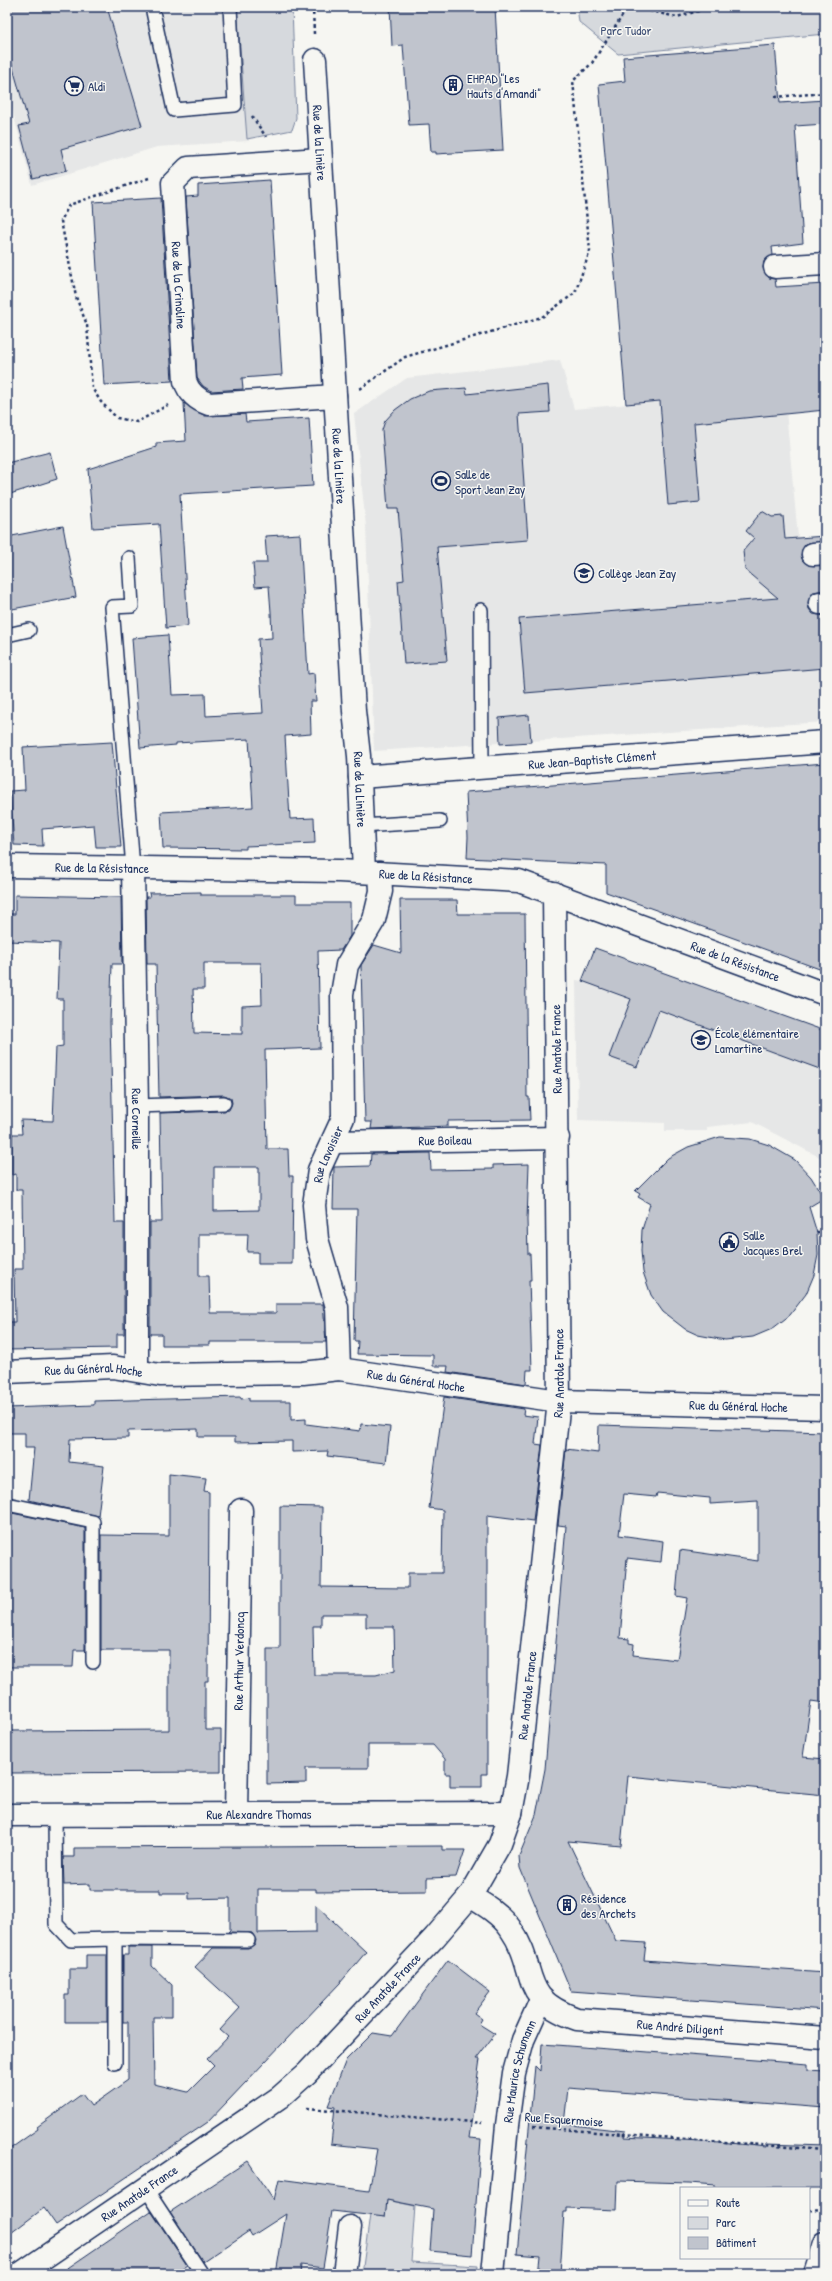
<svg xmlns="http://www.w3.org/2000/svg" width="832" height="2281" viewBox="0 0 832 2281" font-family="'Patrick Hand',sans-serif">
<rect width="100%" height="100%" fill="#f6f6f2"/>
<filter id="ink" filterUnits="userSpaceOnUse"><feTurbulence type="fractalNoise" baseFrequency=".025" numOctaves="2"/><feDisplacementMap in="SourceGraphic" scale="8" xChannelSelector="R" yChannelSelector="G"/><feConvolveMatrix kernelMatrix="1 2 1 2 8 2 1 2 1" color-interpolation-filters="sRGB"/></filter>
<g filter="url(#ink)">
<!-- built -->
<g fill="#e6e7e7">
<path d="M 7,7 L 240,7 L 249,141 L 157,147 L 32,185 L 7,90 Z"/>
<path d="M 560,360 L 574,409 L 784,390 L 806,621 L 825,651 L 825,722 L 374,751 L 366,526 L 354,414 L 407,378 Z"/>
<path d="M 595,948 L 825,1031 L 825,1160 L 752,1122 L 707,1127 L 707,1131 L 665,1131 L 665,1123 L 578,1120 L 576,980 L 582,981 Z"/>
</g>
<!-- green -->
<g fill="#d6d9dd" stroke="#78849e">
<path d="M 237,7 L 292,7 L 296,118 L 292,130 L 247,139 Z"/>
<path d="M 577,7 L 825,7 L 825,34 L 618,54 L 579,22 Z"/>
<path d="M 387,2200 L 415,2206 L 411,2262 L 478,2266 L 477,2274 L 362,2274 L 370,2215 L 385,2216 Z"/>
</g>
<!-- building -->
<g fill="#c0c4cd" stroke="#1b2f5e" fill-rule="evenodd">
<path d="M 7,7 L 107,7 L 142,126 L 61,149 L 66,171 L 33,179 L 19,126 L 29,124 L 7,47 Z"/>
<path d="M 390,7 L 495,7 L 503,150 L 436,154 L 436,152 L 431,152 L 429,124 L 409,125 L 403,45 L 392,46 Z"/>
<path d="M 775,45 L 780,103 L 825,100 L 825,124 L 795,126 L 803,243 L 772,247 L 773,255 L 764,261 L 763,268 L 769,278 L 775,279 L 776,287 L 825,284 L 825,341 L 822,341 L 825,410 L 694,423 L 700,502 L 668,505 L 660,401 L 626,404 L 599,84 L 625,81 L 623,57 Z"/>
<path d="M 270,180 L 282,375 L 242,378 L 243,389 L 211,391 L 203,386 L 197,378 L 186,197 L 198,196 L 198,185 Z"/>
<path d="M 161,198 L 172,381 L 104,385 L 93,202 Z"/>
<path d="M 548,385 L 550,412 L 519,414 L 528,540 L 437,547 L 447,661 L 404,664 L 398,581 L 404,580 L 398,509 L 388,509 L 382,430 L 385,421 L 395,410 L 410,399 L 429,391 L 466,388 L 467,394 Z"/>
<path d="M 184,403 L 205,416 L 245,414 L 246,422 L 309,418 L 313,486 L 180,494 L 188,626 L 166,628 L 159,524 L 93,528 L 88,469 L 156,447 L 156,443 L 186,441 Z"/>
<path d="M 50,452 L 57,479 L 7,495 L 7,463 Z"/>
<path d="M 762,511 L 772,517 L 783,516 L 785,539 L 825,536 L 825,541 L 806,544 L 801,555 L 803,561 L 808,565 L 825,566 L 825,590 L 813,592 L 808,603 L 809,609 L 813,614 L 825,616 L 825,668 L 525,693 L 519,619 L 778,598 L 745,570 L 743,551 L 754,538 L 746,531 Z"/>
<path d="M 63,526 L 76,597 L 7,610 L 7,537 Z"/>
<path d="M 300,534 L 308,674 L 314,673 L 316,701 L 310,701 L 311,734 L 285,736 L 290,819 L 314,818 L 315,843 L 246,846 L 246,849 L 163,848 L 161,812 L 253,807 L 249,739 L 176,743 L 176,745 L 140,748 L 132,638 L 168,635 L 172,695 L 205,694 L 206,716 L 263,713 L 258,639 L 272,638 L 271,612 L 269,586 L 255,587 L 253,563 L 267,563 L 265,536 Z"/>
<path d="M 529,715 L 531,742 L 500,744 L 499,718 Z"/>
<path d="M 112,742 L 121,847 L 96,847 L 94,825 L 42,829 L 43,846 L 14,845 L 10,791 L 25,790 L 23,747 Z"/>
<path d="M 825,763 L 825,971 L 606,892 L 606,865 L 467,858 L 468,837 L 466,792 Z"/>
<path d="M 201,892 L 201,895 L 296,895 L 296,903 L 350,903 L 350,936 L 341,950 L 318,951 L 320,1048 L 265,1050 L 267,1149 L 288,1149 L 289,1176 L 293,1176 L 292,1264 L 258,1264 L 258,1252 L 247,1252 L 248,1234 L 199,1234 L 199,1276 L 209,1276 L 210,1313 L 276,1313 L 276,1304 L 323,1304 L 326,1342 L 210,1342 L 210,1345 L 162,1345 L 162,1334 L 150,1334 L 150,1222 L 162,1222 L 160,1113 L 224,1111 L 229,1110 L 232,1103 L 231,1098 L 224,1095 L 159,1097 L 156,964 L 147,964 L 146,897 L 150,897 L 149,893 ZM 204,963 L 261,963 L 262,1005 L 242,1006 L 242,1034 L 194,1033 L 193,989 L 204,989 ZM 214,1167 L 259,1167 L 259,1210 L 214,1211 Z"/>
<path d="M 15,895 L 121,897 L 122,964 L 112,964 L 110,1022 L 115,1223 L 124,1223 L 124,1334 L 117,1334 L 117,1348 L 7,1350 L 7,1322 L 15,1322 L 14,1269 L 23,1269 L 22,1190 L 16,1190 L 16,1174 L 12,1175 L 12,1134 L 22,1134 L 21,1120 L 53,1121 L 56,1047 L 63,1046 L 63,999 L 57,999 L 59,943 L 7,941 L 7,914 L 15,914 Z"/>
<path d="M 400,900 L 457,900 L 458,914 L 525,914 L 527,1097 L 529,1097 L 530,1120 L 448,1121 L 448,1126 L 371,1129 L 372,1122 L 365,1122 L 361,965 L 374,945 L 401,953 Z"/>
<path d="M 595,948 L 825,1031 L 825,1071 L 659,1010 L 637,1067 L 609,1057 L 631,999 L 582,981 Z"/>
<path d="M 720,1137 L 750,1139 L 769,1145 L 795,1160 L 811,1177 L 824,1198 L 809,1207 L 817,1233 L 818,1255 L 814,1275 L 806,1294 L 790,1315 L 772,1329 L 753,1337 L 725,1340 L 698,1335 L 685,1329 L 663,1312 L 651,1295 L 643,1272 L 641,1251 L 642,1230 L 650,1204 L 638,1197 L 640,1194 L 635,1191 L 668,1158 L 688,1147 Z"/>
<path d="M 430,1153 L 431,1170 L 493,1169 L 493,1165 L 529,1164 L 527,1220 L 528,1254 L 530,1254 L 531,1280 L 529,1280 L 532,1370 L 527,1370 L 526,1384 L 447,1372 L 448,1366 L 433,1366 L 433,1355 L 357,1354 L 358,1341 L 354,1341 L 357,1209 L 333,1209 L 334,1167 L 370,1166 L 371,1154 Z"/>
<path d="M 241,1397 L 241,1399 L 249,1398 L 249,1401 L 291,1401 L 291,1420 L 306,1419 L 306,1424 L 360,1431 L 361,1424 L 390,1427 L 386,1463 L 327,1456 L 328,1451 L 292,1452 L 292,1441 L 235,1442 L 235,1437 L 198,1437 L 198,1429 L 128,1431 L 128,1438 L 70,1439 L 69,1462 L 104,1466 L 98,1516 L 29,1500 L 34,1448 L 25,1448 L 25,1433 L 7,1433 L 7,1408 L 94,1405 L 94,1401 Z"/>
<path d="M 444,1397 L 524,1409 L 523,1415 L 538,1417 L 535,1444 L 542,1445 L 533,1521 L 487,1515 L 487,1774 L 482,1774 L 482,1787 L 450,1787 L 450,1774 L 445,1774 L 445,1759 L 433,1745 L 368,1745 L 368,1768 L 306,1768 L 306,1783 L 267,1784 L 267,1649 L 280,1649 L 280,1506 L 322,1507 L 321,1587 L 408,1588 L 408,1573 L 442,1573 L 443,1510 L 429,1508 ZM 321,1614 L 366,1614 L 366,1627 L 394,1627 L 395,1670 L 376,1675 L 314,1675 L 313,1626 L 321,1626 Z"/>
<path d="M 599,1425 L 825,1432 L 825,1703 L 811,1701 L 803,1757 L 825,1759 L 825,1795 L 628,1776 L 621,1846 L 568,1841 L 616,1941 L 646,1943 L 644,1960 L 825,1973 L 825,2010 L 571,1991 L 520,1868 L 519,1856 L 536,1815 L 545,1769 L 566,1526 L 558,1525 L 566,1449 L 598,1453 ZM 657,1493 L 710,1498 L 710,1504 L 758,1501 L 758,1561 L 680,1550 L 676,1596 L 687,1598 L 677,1660 L 633,1655 L 634,1644 L 629,1643 L 629,1639 L 620,1638 L 627,1558 L 661,1562 L 663,1541 L 619,1535 L 624,1494 L 656,1497 Z"/>
<path d="M 169,1474 L 206,1478 L 204,1491 L 209,1492 L 208,1681 L 205,1681 L 205,1730 L 221,1730 L 221,1772 L 7,1773 L 7,1731 L 169,1730 L 169,1650 L 101,1650 L 101,1535 L 169,1536 Z"/>
<path d="M 7,1512 L 85,1528 L 85,1650 L 74,1650 L 73,1667 L 7,1667 Z"/>
<path d="M 442,1846 L 442,1850 L 465,1850 L 456,1877 L 427,1878 L 427,1891 L 316,1892 L 316,1889 L 258,1889 L 258,1933 L 316,1932 L 316,1905 L 366,1952 L 340,1983 L 208,2122 L 56,2225 L 44,2208 L 7,2236 L 7,2151 L 38,2129 L 37,2127 L 82,2094 L 91,2106 L 128,2080 L 128,2022 L 123,2022 L 123,1955 L 128,1955 L 128,1947 L 152,1947 L 152,1966 L 172,1985 L 172,2017 L 153,2017 L 154,2084 L 188,2092 L 214,2066 L 207,2059 L 228,2037 L 220,2030 L 240,2008 L 195,1967 L 213,1948 L 248,1948 L 255,1944 L 256,1940 L 252,1933 L 228,1932 L 230,1930 L 230,1898 L 189,1899 L 189,1893 L 160,1893 L 160,1890 L 90,1890 L 90,1884 L 64,1885 L 63,1857 L 74,1857 L 74,1848 Z"/>
<path d="M 86,1955 L 107,1955 L 107,2022 L 65,2022 L 65,1995 L 69,1995 L 69,1969 L 86,1969 Z"/>
<path d="M 448,1960 L 490,1992 L 474,2013 L 482,2019 L 479,2024 L 495,2034 L 476,2059 L 480,2059 L 469,2138 L 481,2139 L 472,2255 L 430,2251 L 433,2209 L 387,2200 L 385,2217 L 332,2211 L 323,2268 L 301,2265 L 300,2274 L 276,2274 L 286,2214 L 252,2236 L 249,2231 L 203,2262 L 170,2212 L 248,2161 L 274,2200 L 279,2179 L 369,2191 L 377,2149 L 331,2144 L 335,2107 L 328,2106 L 346,2060 L 373,2033 L 392,2036 Z"/>
<path d="M 542,2044 L 808,2064 L 808,2070 L 825,2071 L 825,2108 L 568,2088 L 564,2124 L 625,2131 L 624,2137 L 721,2142 L 766,2147 L 766,2144 L 825,2146 L 824,2188 L 715,2188 L 715,2185 L 689,2183 L 618,2181 L 617,2210 L 567,2208 L 567,2212 L 564,2212 L 560,2274 L 538,2274 L 540,2256 L 517,2254 L 535,2066 L 540,2071 Z"/>
<path d="M 151,2211 L 187,2265 L 174,2274 L 59,2274 Z"/>
</g>
<g fill="none" stroke-linecap="round" stroke-linejoin="round">
<!-- service casing -->
<g stroke="#1b2f5e" stroke-width="16">
<g id="service">
<path d="M 152,7 L 174,110 L 235,105 L 230,7"/>
<path d="M 129,558 L 132,606 L 112,607 L 133,868"/>
<path d="M 481,610 L 482,769"/>
<path d="M 7,635 L 29,630"/>
<path d="M 362,826 L 440,821"/>
<path d="M 137,1106 L 224,1103"/>
<path d="M 7,1504 L 93,1522 L 93,1662"/>
<path d="M 55,1814 L 56,1924 L 71,1940 L 115,1939 L 115,2063"/>
<path d="M 115,1939 L 248,1940"/>
<path d="M 146,2189 L 202,2274"/>
</g>
</g>
<!-- minor casing -->
<g stroke="#1b2f5e" stroke-width="25">
<g id="minor">
<path id="s1" d="M 315,60 L 354,711 L 359,756 L 364,872"/>
<path id="s2" d="M 320,159 L 188,168 L 173,183 L 185,381 C 189,393 197,400 209,404 L 335,396"/>
<path d="M 775,267 L 825,264"/>
<path d="M 813,554 L 825,553"/>
<path d="M 820,603 L 825,603"/>
<path id="s3" d="M 360,777 L 825,742"/>
<path id="s4" d="M 7,866 L 339,871 L 519,881 L 825,994"/>
<path id="s5" d="M 133,868 L 137,1106 L 137,1370"/>
<path id="s6" d="M 333,1142 L 558,1138"/>
<path id="s7" d="M 339,1369 L 337,1307 L 317,1239 L 314,1205 L 319,1170 L 343,1118 L 342,994 L 347,965 L 374,920 L 381,891 L 380,873"/>
<path id="s8" d="M 7,1372 L 113,1367 L 160,1375 L 303,1373 L 339,1369 L 559,1401 L 825,1408"/>
<path id="s9" d="M 236,1813 L 241,1510"/>
<path id="s10" d="M 7,1815 L 511,1813"/>
<path id="s11" d="M 470,1896 C 485,1905 500,1914 510,1928 C 540,1971 516,1997 577,2019 L 825,2038"/>
<path id="s12" d="M 20,2274 L 280,2097 L 307,2073 L 435,1937 L 470,1896 L 500,1844 L 511,1813 L 518,1776 L 559,1401 L 554,893"/>
<path d="M 344,2274 L 350,2227"/>
<path id="s13" d="M 493,2274 L 507,2125 L 514,2073 L 523,2040 L 541,2000"/>
</g>
</g>
<!-- tertiary casing -->
<g stroke="#1b2f5e" stroke-width="25">
<path id="tertiary" d="M 815,2274 L 825,2243"/>
</g>
<!-- path -->
<g stroke="#1b2f5e" stroke-width="2.5" stroke-dasharray="3 3" stroke-linecap="butt">
<path d="M 313,7 L 314,34"/>
<path d="M 632,7 L 677,17 L 712,7"/>
<path d="M 775,97 L 825,93"/>
<path d="M 252,116 L 266,137"/>
<path d="M 149,178 L 69,205 L 61,221 L 76,297 L 87,325 L 92,388 L 101,402 L 117,418 L 137,422 L 168,405"/>
<path d="M 360,389 L 405,357 L 542,317 L 575,293 L 590,251 L 573,81 L 592,63 L 628,7"/>
<path d="M 817,1233 L 825,1233"/>
<path d="M 307,2108 L 482,2123"/>
<path d="M 533,2127 L 825,2150"/>
<path d="M 809,2210 L 825,2211"/>
</g>
<!-- service -->
<use href="#service" stroke="#f6f6f2" stroke-width="13"/>
<!-- minor -->
<use href="#minor" stroke="#f6f6f2" stroke-width="22"/>
<!-- tertiary -->
<use href="#tertiary" stroke="#f6f6f2" stroke-width="22"/>
</g>
</g>
<!-- icons -->
<defs>
<g id="building-ring" transform="scale(1)"><circle r="9.5" fill="#f6f6f2" stroke="#1b2f5e" stroke-width="1.5"/><path d="M-4-6H4V6H1V3H-1V6H-4ZM-2.5-4.3h1.7v1.8h-1.7ZM.8-4.3h1.7v1.8H.8ZM-2.5-1h1.7V.8h-1.7ZM.8-1h1.7V.8H.8Z" fill="#1b2f5e"/></g>
<g id="supermarket-ring" transform="scale(1)"><circle r="9.5" fill="#f6f6f2" stroke="#1b2f5e" stroke-width="1.5"/><path d="M-6-5.5h2.5l.6 2H6L4.5 2H-2.5L-4.4-4H-6ZM-1.5 3.2a1.3 1.3 0 1 0 .1 0ZM3 3.2a1.3 1.3 0 1 0 .1 0Z" fill="#1b2f5e"/></g>
<g id="stadium-ring" transform="scale(1)"><circle r="9.5" fill="#f6f6f2" stroke="#1b2f5e" stroke-width="1.5"/><path d="M0-5a6.5 5 0 1 0 0 10a6.5 5 0 1 0 0-10ZM-3.5-1.8h7v3.6h-7Z" fill="#1b2f5e"/></g>
<g id="school-ring" transform="scale(1)"><circle r="9.5" fill="#f6f6f2" stroke="#1b2f5e" stroke-width="1.5"/><path d="M0-5L7-2L0 1L-7-2ZM-4 1L0 2.5L4 1V4Q0 6-4 4Z" fill="#1b2f5e"/></g>
<g id="civic-ring" transform="scale(1)"><circle r="9.5" fill="#f6f6f2" stroke="#1b2f5e" stroke-width="1.5"/><path d="M-.6-6.5H3V-4.5H.6V-3L4-1V1h2V6H-6V1h2V-1L-.6-3ZM-1.2 2.5V6h2.4V2.5Z" fill="#1b2f5e"/></g>
</defs>
<g fill-rule="evenodd">
<use href="#building-ring" x="453" y="85"/>
<use href="#supermarket-ring" x="74" y="86"/>
<use href="#stadium-ring" x="441" y="481"/>
<use href="#school-ring" x="584" y="573"/>
<use href="#school-ring" x="701" y="1040"/>
<use href="#civic-ring" x="729" y="1242"/>
<use href="#building-ring" x="567" y="1905"/>
</g>
<g text-anchor="middle" stroke-width="3" stroke-linejoin="round" paint-order="stroke">
<!-- park labels -->
<g font-size="13" fill="#405177" stroke="#f6f6f2">
<text x="626" y="35">Parc Tudor</text>
</g>
<!-- poi labels -->
<g font-size="13" fill="#1b2f5e" stroke="#f6f6f2" text-anchor="start">
<text x="467" y="83">EHPAD "Les<tspan x="467" dy="15">Hauts d'Amandi"</tspan></text>
<text x="88" y="91">Aldi</text>
<text x="455" y="479">Salle de<tspan x="455" dy="15">Sport Jean Zay</tspan></text>
<text x="598" y="578">Collège Jean Zay</text>
<text x="715" y="1038">École élémentaire<tspan x="715" dy="15">Lamartine</tspan></text>
<text x="743" y="1240">Salle<tspan x="743" dy="15">Jacques Brel</tspan></text>
<text x="581" y="1903">Résidence<tspan x="581" dy="15">des Archets</tspan></text>
</g>
<!-- street labels -->
<g font-size="13" fill="#1b2f5e" stroke="#f6f6f2">
<text dy="5" stroke="none"><textPath href="#s1" startOffset="83">Rue de la Linière</textPath></text>
<text dy="5" stroke="none"><textPath href="#s2" startOffset="256">Rue de la Crinoline</textPath></text>
<text dy="5" stroke="none"><textPath href="#s1" startOffset="407">Rue de la Linière</textPath></text>
<text dy="5" stroke="none"><textPath href="#s3" startOffset="233">Rue Jean-Baptiste Clément</textPath></text>
<text dy="5" stroke="none"><textPath href="#s1" startOffset="731">Rue de la Linière</textPath></text>
<text dy="5" stroke="none"><textPath href="#s4" startOffset="95">Rue de la Résistance</textPath></text>
<text dy="5" stroke="none"><textPath href="#s4" startOffset="419">Rue de la Résistance</textPath></text>
<text dy="5" stroke="none"><textPath href="#s4" startOffset="743">Rue de la Résistance</textPath></text>
<text transform="translate(556 1049) rotate(-91)" y="5">Rue Anatole France</text>
<text dy="5" stroke="none"><textPath href="#s5" startOffset="251">Rue Corneille</textPath></text>
<text dy="5" stroke="none"><textPath href="#s6" startOffset="112">Rue Boileau</textPath></text>
<text dy="5" stroke="none"><textPath href="#s7" startOffset="220">Rue Lavoisier</textPath></text>
<text dy="5" stroke="none"><textPath href="#s8" startOffset="87">Rue du Général Hoche</textPath></text>
<text dy="5" stroke="none"><textPath href="#s12" startOffset="1127">Rue Anatole France</textPath></text>
<text dy="5" stroke="none"><textPath href="#s8" startOffset="411">Rue du Général Hoche</textPath></text>
<text dy="5" stroke="none"><textPath href="#s8" startOffset="735">Rue du Général Hoche</textPath></text>
<text dy="5" stroke="none"><textPath href="#s9" startOffset="152">Rue Arthur Verdoncq</textPath></text>
<text dy="5" stroke="none"><textPath href="#s12" startOffset="803">Rue Anatole France</textPath></text>
<text dy="5" stroke="none"><textPath href="#s10" startOffset="252">Rue Alexandre Thomas</textPath></text>
<text dy="5" stroke="none"><textPath href="#s12" startOffset="468">Rue Anatole France</textPath></text>
<text dy="5" stroke="none"><textPath href="#s11" startOffset="274">Rue André Diligent</textPath></text>
<text dy="5" stroke="none"><textPath href="#s13" startOffset="205">Rue Maurice Schumann</textPath></text>
<text transform="translate(564 2119) rotate(4)" y="5">Rue Esquermoise</text>
<text dy="5" stroke="none"><textPath href="#s12" startOffset="144">Rue Anatole France</textPath></text>
</g>
</g>
<!-- margin -->
<rect width="832" height="2281" fill="none" stroke="#f6f6f2" stroke-width="24"/>
<rect x="12" y="12" width="808" height="2257" fill="none" stroke="#1b2f5e" stroke-width="1.5" filter="url(#ink)"/>
<!-- legend -->
<rect x="680" y="2187" width="130" height="72" fill="#f6f6f2" stroke="#9ea6b7"/>
<rect x="688" y="2200" width="20" height="6" fill="#f6f6f2" stroke="#9ea6b7"/>
<text x="716" y="2207" font-size="12" fill="#1b2f5e">Route</text>
<rect x="688" y="2217" width="20" height="12" fill="#d6d9dd" stroke="#9ea6b7"/>
<text x="716" y="2227" font-size="12" fill="#1b2f5e">Parc</text>
<rect x="688" y="2237" width="20" height="12" fill="#c0c4cd" stroke="#9ea6b7"/>
<text x="716" y="2247" font-size="12" fill="#1b2f5e">Bâtiment</text>
</svg>
